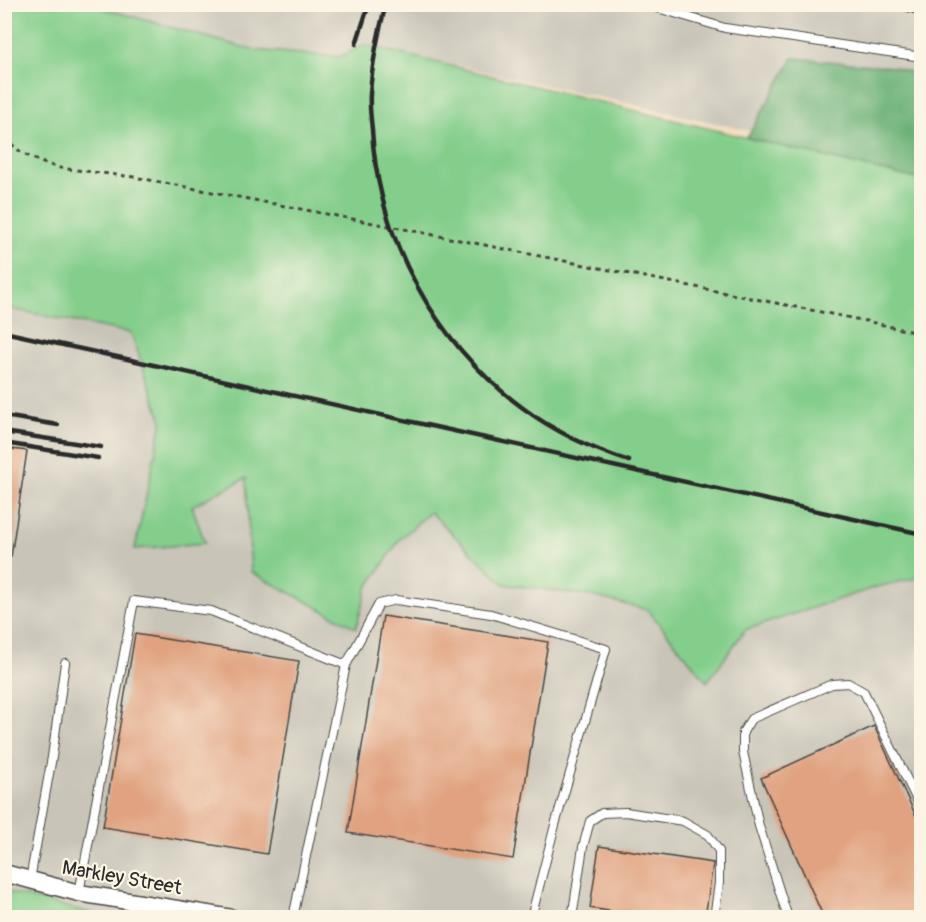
<svg xmlns="http://www.w3.org/2000/svg" width="926" height="922" viewBox="0 0 926 922" font-family="Pangolin,sans-serif">
<rect width="100%" height="100%" fill="#fcf5e5"/>
<filter id="ink" filterUnits="userSpaceOnUse"><feTurbulence type="fractalNoise" baseFrequency=".0167" numOctaves="2"/><feDisplacementMap in="SourceGraphic" scale="12" xChannelSelector="R" yChannelSelector="G"/><feConvolveMatrix kernelMatrix="1 2 1 2 8 2 1 2 1" color-interpolation-filters="sRGB"/></filter>
<filter id="wash" filterUnits="userSpaceOnUse"><feTurbulence type="fractalNoise" baseFrequency=".008" numOctaves="4" result="noise"/><feDisplacementMap in="SourceGraphic" scale="24" xChannelSelector="R" yChannelSelector="G"/><feGaussianBlur stdDeviation="1.35" result="paint"/><feColorMatrix in="noise" values="0 0 0 0 0 0 0 0 0 0 0 0 0 0 0 0 0 1.4 0 .05"/><feComposite in="paint" operator="in"/></filter>
<g filter="url(#wash)">
<rect width="100%" height="100%" fill="#f3ddc0"/>
<!-- industrial -->
<g fill="#c8c4b8">
<path d="M 91,5 L 921,5 L 921,169 L 365,45 L 339,57 L 253,50 Z"/>
<path d="M 4,308 L 130,333 L 162,421 L 135,549 L 204,543 L 192,506 L 246,477 L 356,628 L 366,588 L 400,539 L 430,512 L 504,584 L 592,596 L 648,610 L 707,682 L 745,630 L 876,587 L 921,577 L 921,917 L 117,918 L 103,916 L 5,891 Z"/>
</g>
<!-- green -->
<g fill="#83ce8b" stroke="#577c5b" stroke-width="1.5">
<path d="M 4,5 L 91,5 L 253,50 L 339,57 L 365,45 L 921,180 L 921,577 L 876,587 L 745,630 L 707,682 L 648,610 L 592,596 L 504,584 L 430,512 L 400,539 L 367,588 L 356,628 L 251,572 L 246,478 L 192,506 L 205,543 L 135,549 L 162,421 L 131,333 L 5,308 Z"/>
<path d="M 4,891 L 103,916 L 5,917 Z"/>
</g>
<!-- forest -->
<path fill="#6ab177" stroke="#4a6e51" stroke-width="1.5" d="M 793,58 L 894,67 L 921,76 L 921,180 L 747,138 Z"/>
<g id="blocks">
<!-- building -->
<g fill="#e0a280">
<path d="M 888,4 L 922,4 L 922,16 L 888,5 Z"/>
<path d="M 4,448 L 27,451 L 11,557 L 4,556 Z"/>
<path d="M 383,616 L 548,642 L 513,859 L 348,833 Z"/>
<path d="M 135,634 L 299,661 L 267,854 L 103,827 Z"/>
<path d="M 874,726 L 922,829 L 922,918 L 824,918 L 761,778 Z"/>
<path d="M 599,846 L 713,863 L 705,918 L 655,918 L 590,908 Z"/>
</g>
</g>
</g>
<g filter="url(#ink)">
<use href="#blocks" fill-opacity="0" stroke="#494641" stroke-width="1.5"/>
<g fill="none" stroke-linecap="round" stroke-linejoin="round">
<!-- lane casing -->
<g stroke="#494641" stroke-width="10">
<g id="lane">
<path d="M 644,4 L 725,28 L 922,57"/>
<path d="M 30,880 L 52,757 L 65,663"/>
<path d="M 79,893 L 134,601 L 211,611 L 346,665"/>
<path d="M 293,918 L 346,665 L 379,604 L 396,600 L 491,614 L 606,649 L 555,825 L 531,918"/>
<path d="M 572,918 L 583,847 L 590,821 L 602,813 L 626,812 L 683,821 L 708,835 L 719,851 L 719,883 L 714,918"/>
<path d="M 788,918 L 759,826 L 743,752 L 743,732 L 751,719 L 832,684 L 848,683 L 864,692 L 922,810"/>
</g>
</g>
<!-- street casing -->
<g stroke="#494641" stroke-width="19">
<path id="street" d="M 4,873 L 79,893 L 232,918"/>
</g>
<!-- path -->
<path stroke="#494641" stroke-width="3" stroke-dasharray="4.5 4.5" stroke-linecap="butt" d="M 4,138 L 22,153 L 43,163 L 60,168 L 134,177 L 389,226 L 866,321 L 922,334"/>
<!-- lane -->
<use href="#lane" stroke="#fff" stroke-width="8"/>
<!-- street -->
<use href="#street" stroke="#fff" stroke-width="16"/>
<!-- rail -->
<g stroke="#2b2b2b" stroke-width="4.5">
<path d="M 386,4 C 378,34 372,63 370,94 C 369,106 371,118 372,130 C 378,239 435,343 523,408 C 555,432 592,449 629,461"/>
<path d="M 356,44 L 369,4"/>
<path d="M 4,332 L 922,534"/>
<path d="M 4,416 L 58,425"/>
<path d="M 4,432 L 101,447"/>
<path d="M 4,443 L 98,458"/>
</g>
</g>
</g>
<g text-anchor="middle" stroke-width="4.5" stroke-linejoin="round" paint-order="stroke">
<!-- street labels -->
<g font-size="20" fill="#2b2b2b" stroke="#fcf5e5">
<text transform="translate(122 877) rotate(10)" y="7">Markley Street</text>
</g>
</g>
<!-- margin -->
<rect width="926" height="922" fill="none" stroke="#fcf5e5" stroke-width="24"/>
</svg>
